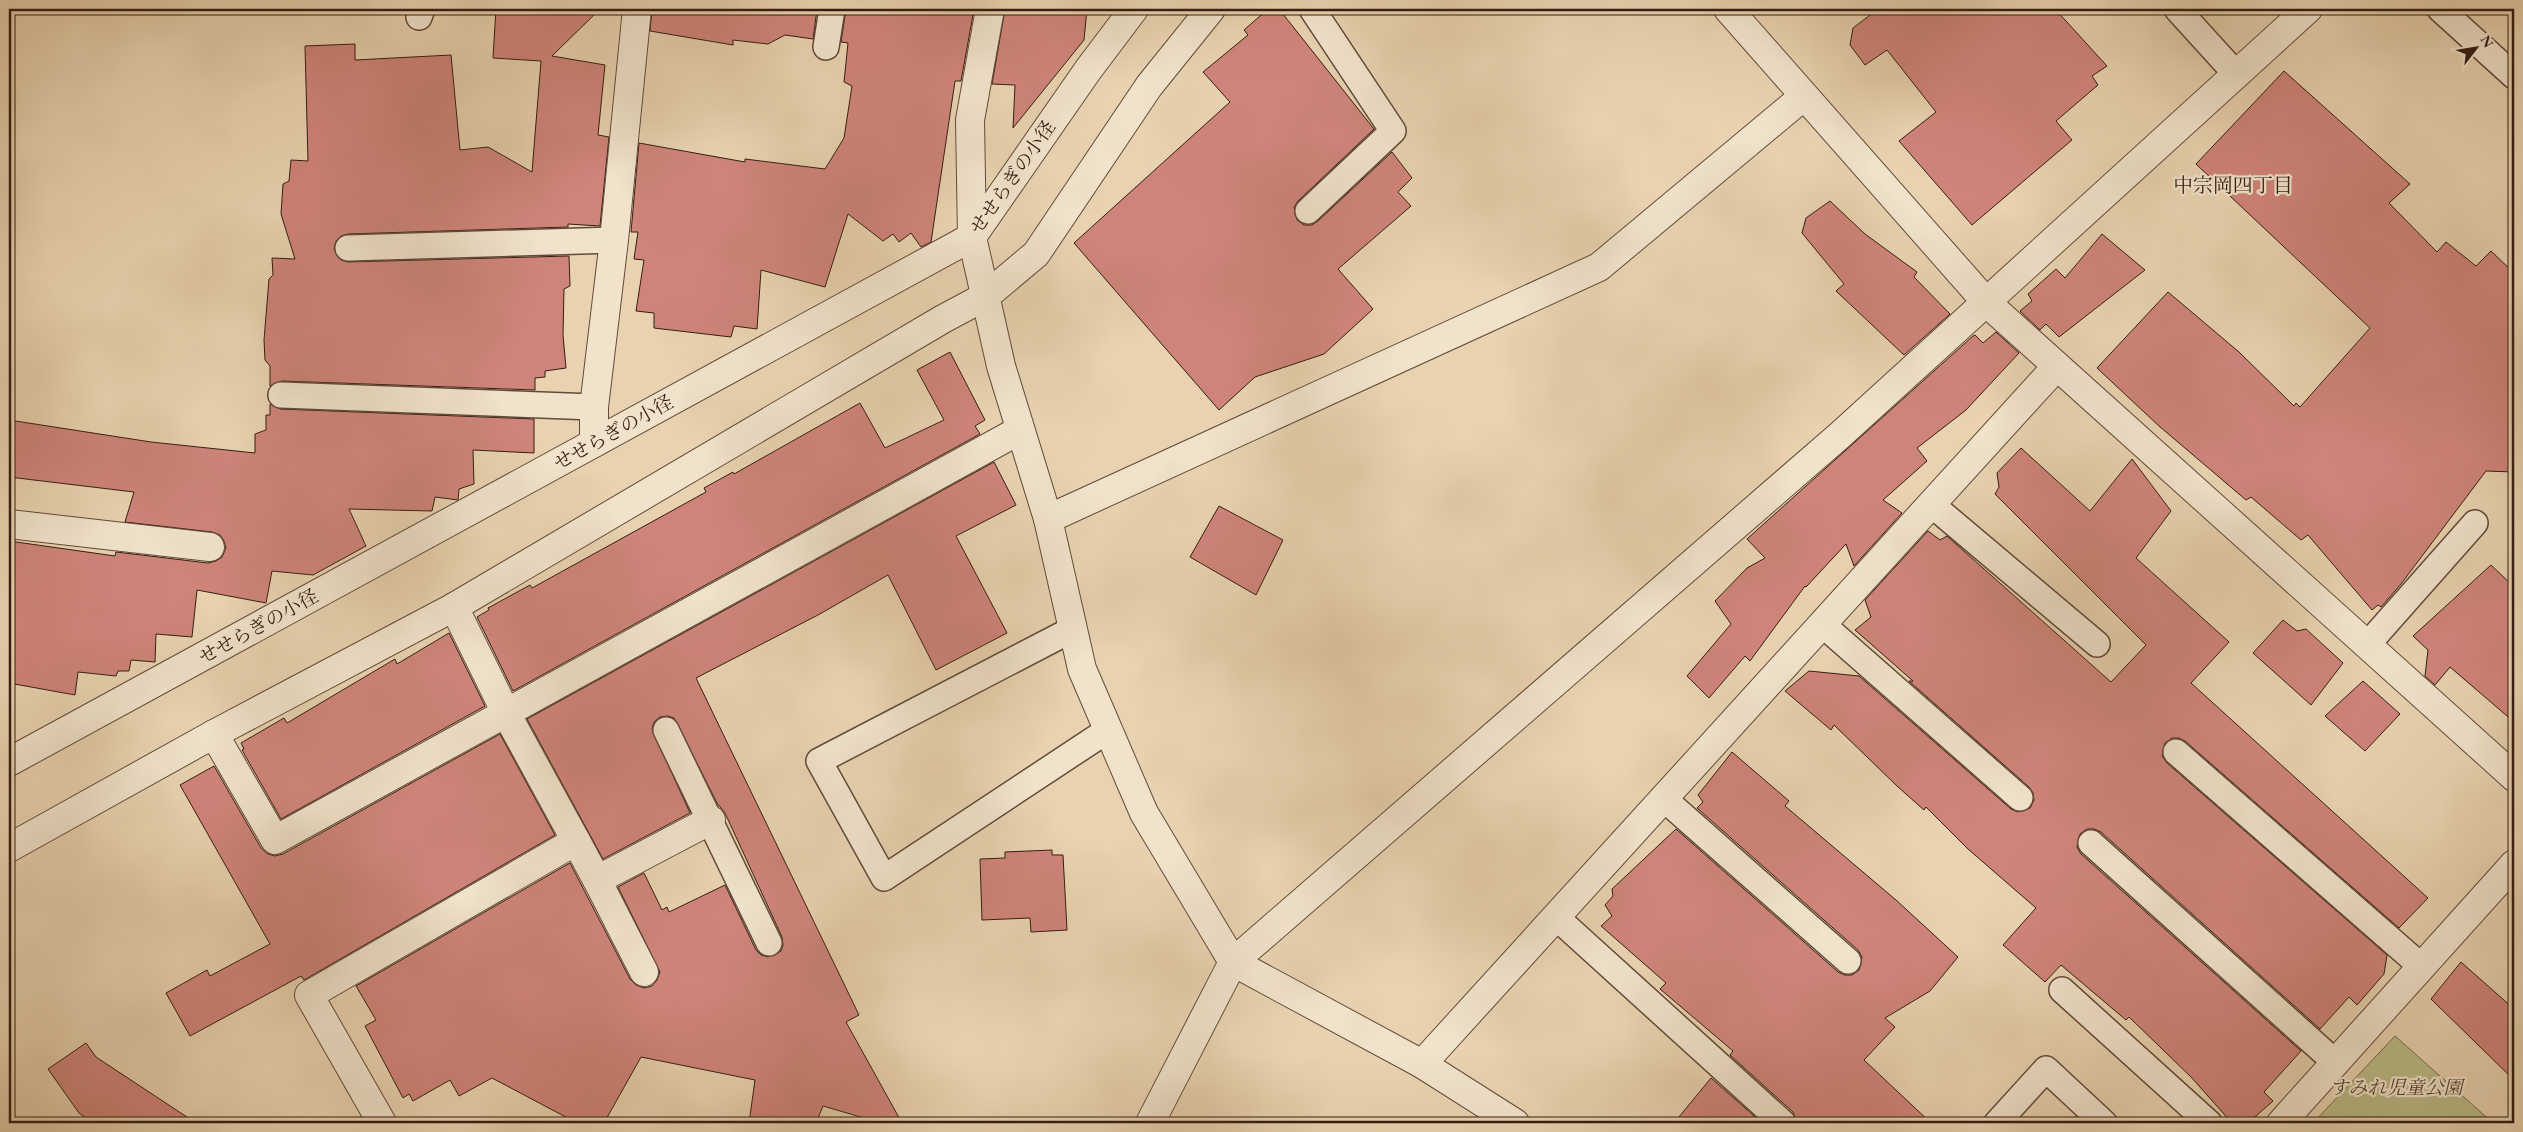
<svg xmlns="http://www.w3.org/2000/svg" width="2523" height="1132" viewBox="0 0 2523 1132" font-family="'EB Garamond','Noto Serif JP',serif">
<rect width="100%" height="100%" fill="#e8d2af"/>
<filter id="stains"><feTurbulence type="fractalNoise" baseFrequency=".004" numOctaves="4"/><feColorMatrix values="0 0 0 0 .2 0 0 0 0 .09 0 0 0 0 .02 0 0 0 .5 -.17"/></filter>
<radialGradient id="worn" r=".72"><stop offset=".6" stop-color="#630" stop-opacity="0"/><stop offset="1" stop-color="#630" stop-opacity=".3"/></radialGradient>
<!-- green -->
<path fill="#b9bb88" stroke="#776c4e" d="M 2395,1036 L 2493,1123 L 2313,1123 Z"/>
<!-- building -->
<g fill="#cf847a" stroke="#351d13">
<path d="M 496,9 L 600,9 L 552,56 L 605,65 L 598,135 L 609,137 L 600,226 L 568,224 L 568,227 L 348,234 L 341,236 L 336,241 L 334,249 L 341,260 L 348,262 L 569,256 L 570,286 L 564,289 L 563,335 L 566,368 L 545,371 L 545,377 L 535,378 L 535,390 L 282,381 L 270,386 L 270,366 L 265,360 L 264,340 L 269,279 L 273,275 L 272,258 L 295,259 L 281,214 L 283,184 L 289,181 L 291,160 L 308,161 L 305,46 L 355,44 L 355,60 L 451,55 L 460,150 L 488,147 L 532,172 L 541,61 L 493,58 Z"/>
<path d="M 652,9 L 817,9 L 813,39 L 785,35 L 768,44 L 733,40 L 733,45 L 650,31 Z"/>
<path d="M 846,9 L 974,9 L 961,81 L 955,81 L 931,242 L 921,247 L 911,233 L 899,242 L 893,234 L 883,241 L 848,214 L 825,287 L 761,270 L 757,329 L 734,326 L 731,337 L 654,328 L 654,313 L 636,311 L 644,260 L 634,259 L 638,232 L 631,232 L 639,143 L 745,162 L 745,159 L 825,169 L 844,138 L 852,86 L 844,82 L 848,43 L 841,42 Z"/>
<path d="M 1005,9 L 1087,9 L 1084,40 L 1013,128 L 1015,85 L 992,84 Z"/>
<path d="M 1268,9 L 1279,9 L 1374,129 L 1298,201 L 1294,207 L 1297,220 L 1304,225 L 1312,225 L 1318,221 L 1392,152 L 1412,178 L 1398,192 L 1411,206 L 1338,269 L 1373,309 L 1324,354 L 1255,377 L 1219,410 L 1074,243 L 1230,102 L 1203,72 L 1248,35 L 1244,30 Z"/>
<path d="M 1878,9 L 2055,9 L 2107,66 L 2092,76 L 2098,85 L 2056,121 L 2072,140 L 1972,225 L 1899,141 L 1936,112 L 1887,50 L 1865,65 L 1850,45 L 1853,28 Z"/>
<path d="M 2284,71 L 2410,184 L 2389,203 L 2437,252 L 2446,242 L 2476,266 L 2491,251 L 2514,273 L 2514,472 L 2486,471 L 2401,584 L 2381,607 L 2378,605 L 2372,610 L 2308,535 L 2301,540 L 2251,497 L 2246,500 L 2159,426 L 2097,368 L 2168,292 L 2239,352 L 2294,406 L 2296,403 L 2300,407 L 2370,328 L 2196,164 Z"/>
<path d="M 1830,201 L 1865,234 L 1917,272 L 1914,277 L 1950,314 L 1904,355 L 1836,291 L 1844,284 L 1802,233 L 1806,218 Z"/>
<path d="M 2102,234 L 2145,270 L 2059,337 L 2046,324 L 2040,330 L 2020,311 L 2032,301 L 2028,294 L 2056,269 L 2065,278 Z"/>
<path d="M 1996,332 L 2019,353 L 1966,410 L 1917,448 L 1927,461 L 1883,500 L 1902,513 L 1854,566 L 1846,544 L 1806,587 L 1805,586 L 1750,661 L 1745,656 L 1709,698 L 1687,676 L 1731,624 L 1715,601 L 1747,568 L 1765,558 L 1747,539 L 1973,336 L 1975,335 L 1983,343 Z"/>
<path d="M 950,352 L 985,420 L 975,426 L 980,434 L 513,691 L 477,617 L 489,610 L 488,608 L 530,585 L 532,588 L 706,492 L 704,488 L 733,472 L 734,474 L 860,403 L 885,448 L 944,420 L 917,370 Z"/>
<path d="M 270,404 L 280,409 L 534,419 L 534,453 L 473,450 L 474,484 L 459,489 L 458,500 L 435,497 L 432,511 L 349,509 L 366,546 L 313,575 L 272,571 L 266,603 L 197,590 L 192,637 L 156,634 L 155,662 L 131,660 L 129,671 L 118,671 L 116,676 L 78,672 L 75,695 L 9,683 L 9,541 L 115,556 L 116,552 L 208,563 L 216,561 L 222,557 L 226,548 L 224,541 L 220,535 L 212,532 L 125,522 L 134,492 L 9,477 L 9,420 L 151,442 L 255,453 L 255,434 L 266,430 L 266,415 L 270,415 Z"/>
<path d="M 2021,448 L 2090,511 L 2132,459 L 2171,511 L 2136,558 L 2229,642 L 2191,683 L 2428,898 L 2399,928 L 2185,741 L 2179,738 L 2172,738 L 2165,743 L 2162,756 L 2167,763 L 2387,955 L 2384,974 L 2357,1005 L 2349,997 L 2320,1029 L 2101,832 L 2094,829 L 2087,829 L 2080,834 L 2077,847 L 2081,854 L 2301,1051 L 2264,1092 L 2273,1101 L 2248,1123 L 2232,1123 L 2191,1077 L 2129,1017 L 2126,1020 L 2061,965 L 2045,982 L 2003,945 L 2036,908 L 1968,849 L 1926,807 L 1924,810 L 1897,786 L 1834,725 L 1831,730 L 1785,691 L 1809,671 L 1859,676 L 2011,809 L 2018,812 L 2030,808 L 2034,800 L 2033,793 L 2029,787 L 1909,681 L 1913,681 L 1855,630 L 1871,617 L 1865,600 L 1928,531 L 1940,540 L 1947,536 L 2111,682 L 2146,645 L 1995,494 L 1999,487 L 1997,473 Z"/>
<path d="M 994,462 L 1016,505 L 956,536 L 1007,633 L 936,670 L 888,575 L 818,615 L 696,678 L 859,1015 L 846,1022 L 902,1123 L 881,1123 L 823,1106 L 816,1123 L 749,1123 L 755,1080 L 641,1057 L 604,1123 L 577,1123 L 492,1078 L 459,1096 L 450,1080 L 413,1101 L 409,1094 L 403,1098 L 365,1026 L 376,1020 L 356,986 L 570,863 L 630,979 L 636,985 L 644,988 L 652,986 L 657,980 L 660,972 L 618,887 L 644,873 L 662,910 L 667,907 L 669,912 L 725,885 L 756,950 L 761,955 L 768,957 L 781,951 L 783,945 L 782,937 L 725,813 L 717,803 L 674,718 L 668,716 L 660,717 L 654,722 L 652,729 L 690,813 L 603,859 L 527,719 Z"/>
<path d="M 1219,506 L 1283,540 L 1256,595 L 1190,557 Z"/>
<path d="M 2491,565 L 2514,587 L 2514,722 L 2450,667 L 2435,685 L 2425,676 L 2428,650 L 2413,636 Z"/>
<path d="M 2283,620 L 2297,631 L 2306,629 L 2343,663 L 2311,705 L 2253,653 Z"/>
<path d="M 449,633 L 485,706 L 281,819 L 242,750 L 244,749 L 241,743 L 284,718 L 287,723 L 395,659 L 397,664 Z"/>
<path d="M 2363,681 L 2400,714 L 2365,751 L 2325,716 Z"/>
<path d="M 500,734 L 555,835 L 304,980 L 301,976 L 190,1036 L 166,993 L 207,970 L 210,976 L 270,944 L 180,785 L 214,766 L 261,848 L 268,854 L 275,856 L 283,854 Z"/>
<path d="M 1732,752 L 1789,801 L 1785,806 L 1896,900 L 1958,957 L 1930,991 L 1885,1018 L 1895,1027 L 1864,1060 L 1931,1123 L 1797,1123 L 1793,1112 L 1730,1055 L 1733,1051 L 1660,989 L 1666,983 L 1601,926 L 1612,916 L 1605,905 L 1613,896 L 1612,889 L 1676,829 L 1838,972 L 1845,975 L 1852,975 L 1859,970 L 1862,957 L 1858,950 L 1697,808 L 1703,802 L 1698,795 Z"/>
<path d="M 1052,850 L 1052,855 L 1063,855 L 1067,930 L 1031,932 L 1030,918 L 982,920 L 980,859 L 1005,858 L 1005,852 Z"/>
<path d="M 2461,962 L 2514,1009 L 2514,1080 L 2431,999 Z"/>
<path d="M 86,1043 L 96,1057 L 196,1123 L 93,1123 L 79,1113 L 48,1069 Z"/>
<path d="M 1711,1078 L 1762,1123 L 1674,1123 Z"/>
</g>
<g fill="none" stroke-linecap="round" stroke-linejoin="round">
<!-- service casing -->
<g stroke="#624a3a" stroke-width="28">
<g id="service">
<path d="M 2177,9 L 2237,75"/>
<path d="M 2440,9 L 2514,76"/>
<path d="M 419,17 L 422,9"/>
<path d="M 826,47 L 832,9"/>
<path d="M 1308,211 L 1393,131 L 1312,9"/>
<path d="M 348,248 L 614,240"/>
<path d="M 281,395 L 594,407"/>
<path d="M 1931,504 L 2097,644"/>
<path d="M 1822,624 L 2020,798"/>
<path d="M 1073,629 L 819,761 L 884,878 L 1108,730"/>
<path d="M 2367,645 L 2475,523"/>
<path d="M 666,730 L 769,943"/>
<path d="M 2176,752 L 2422,967"/>
<path d="M 1663,798 L 1848,961"/>
<path d="M 2091,843 L 2336,1063"/>
<path d="M 1556,917 L 1783,1123"/>
<path d="M 2062,990 L 2209,1123"/>
<path d="M 1997,1123 L 2046,1069 L 2104,1123"/>
</g>
</g>
<!-- minor casing -->
<g stroke="#624a3a" stroke-width="30">
<g id="minor">
<path d="M 1728,9 L 1987,303 L 2514,777"/>
<path d="M 594,443 L 594,407 L 614,240 L 637,9"/>
<path d="M 1048,519 L 1599,267 L 1804,96"/>
<path d="M 9,524 L 210,547"/>
<path d="M 214,734 L 275,840 L 1020,430"/>
<path d="M 9,762 L 972,237 L 1088,70 L 1134,9"/>
<path d="M 576,841 L 597,880 L 711,820"/>
<path d="M 9,848 L 214,734 L 454,607 L 943,319 L 986,296 L 1036,254 L 1149,86 L 1211,9"/>
<path d="M 597,880 L 644,972"/>
<path d="M 1422,1064 L 2057,366"/>
<path d="M 382,1123 L 309,995 L 576,841 L 506,713 L 454,607"/>
<path d="M 1150,1123 L 1233,962 L 1839,436 L 2308,9"/>
<path d="M 2281,1123 L 2514,864"/>
</g>
</g>
<!-- tertiary casing -->
<g stroke="#624a3a" stroke-width="30">
<path id="tertiary" d="M 990,9 L 970,120 L 972,237 L 1001,366 L 1048,519 L 1082,669 L 1144,813 L 1233,962 L 1422,1064 L 1515,1123"/>
</g>
<!-- service -->
<use href="#service" stroke="#f0e2cb" stroke-width="25"/>
<!-- minor -->
<use href="#minor" stroke="#f0e2cb" stroke-width="28"/>
<!-- tertiary -->
<use href="#tertiary" stroke="#f0e2cb" stroke-width="28"/>
</g>
<g text-anchor="middle" stroke-width="4.5" stroke-linejoin="round" paint-order="stroke">
<!-- street labels -->
<g font-size="19" fill="#351d13" stroke="#f0e2cb">
<text transform="translate(1012 177) rotate(-55)" y="7">せせらぎの小径</text>
<text transform="translate(613 432) rotate(-29)" y="7">せせらぎの小径</text>
<text transform="translate(258 626) rotate(-29)" y="7">せせらぎの小径</text>
</g>
<!-- park labels -->
<g font-size="19" font-style="italic" fill="#564430" stroke="#f0e2cb">
<text x="2396" y="1094">すみれ児童公園</text>
</g>
<!-- neighbourhood labels -->
<g font-size="20" fill="#351d13" stroke="#f0e2cb">
<text x="2233" y="192">中宗岡四丁目</text>
</g>
</g>
<!-- margin -->
<rect width="2523" height="1132" fill="none" stroke="#e8d2af" stroke-width="30"/>
<rect x="10" y="10" width="2503" height="1112" fill="none" stroke="#351d13" stroke-width="2.5"/>
<rect x="15" y="15" width="2493" height="1102" fill="none" stroke="#351d13"/>
<!-- north arrow -->
<g transform="translate(2476 48) rotate(59)" stroke="#f0e2cb" stroke-width="4" paint-order="stroke">
<path d="M0-4L9 19L0 12L-9 19Z" fill="#351d13"/>
<text y="-8" font-size="14" font-weight="bold" text-anchor="middle" fill="#351d13">N</text>
</g>
<rect width="100%" height="100%" filter="url(#stains)"/>
<rect width="100%" height="100%" fill="url(#worn)"/>
</svg>
